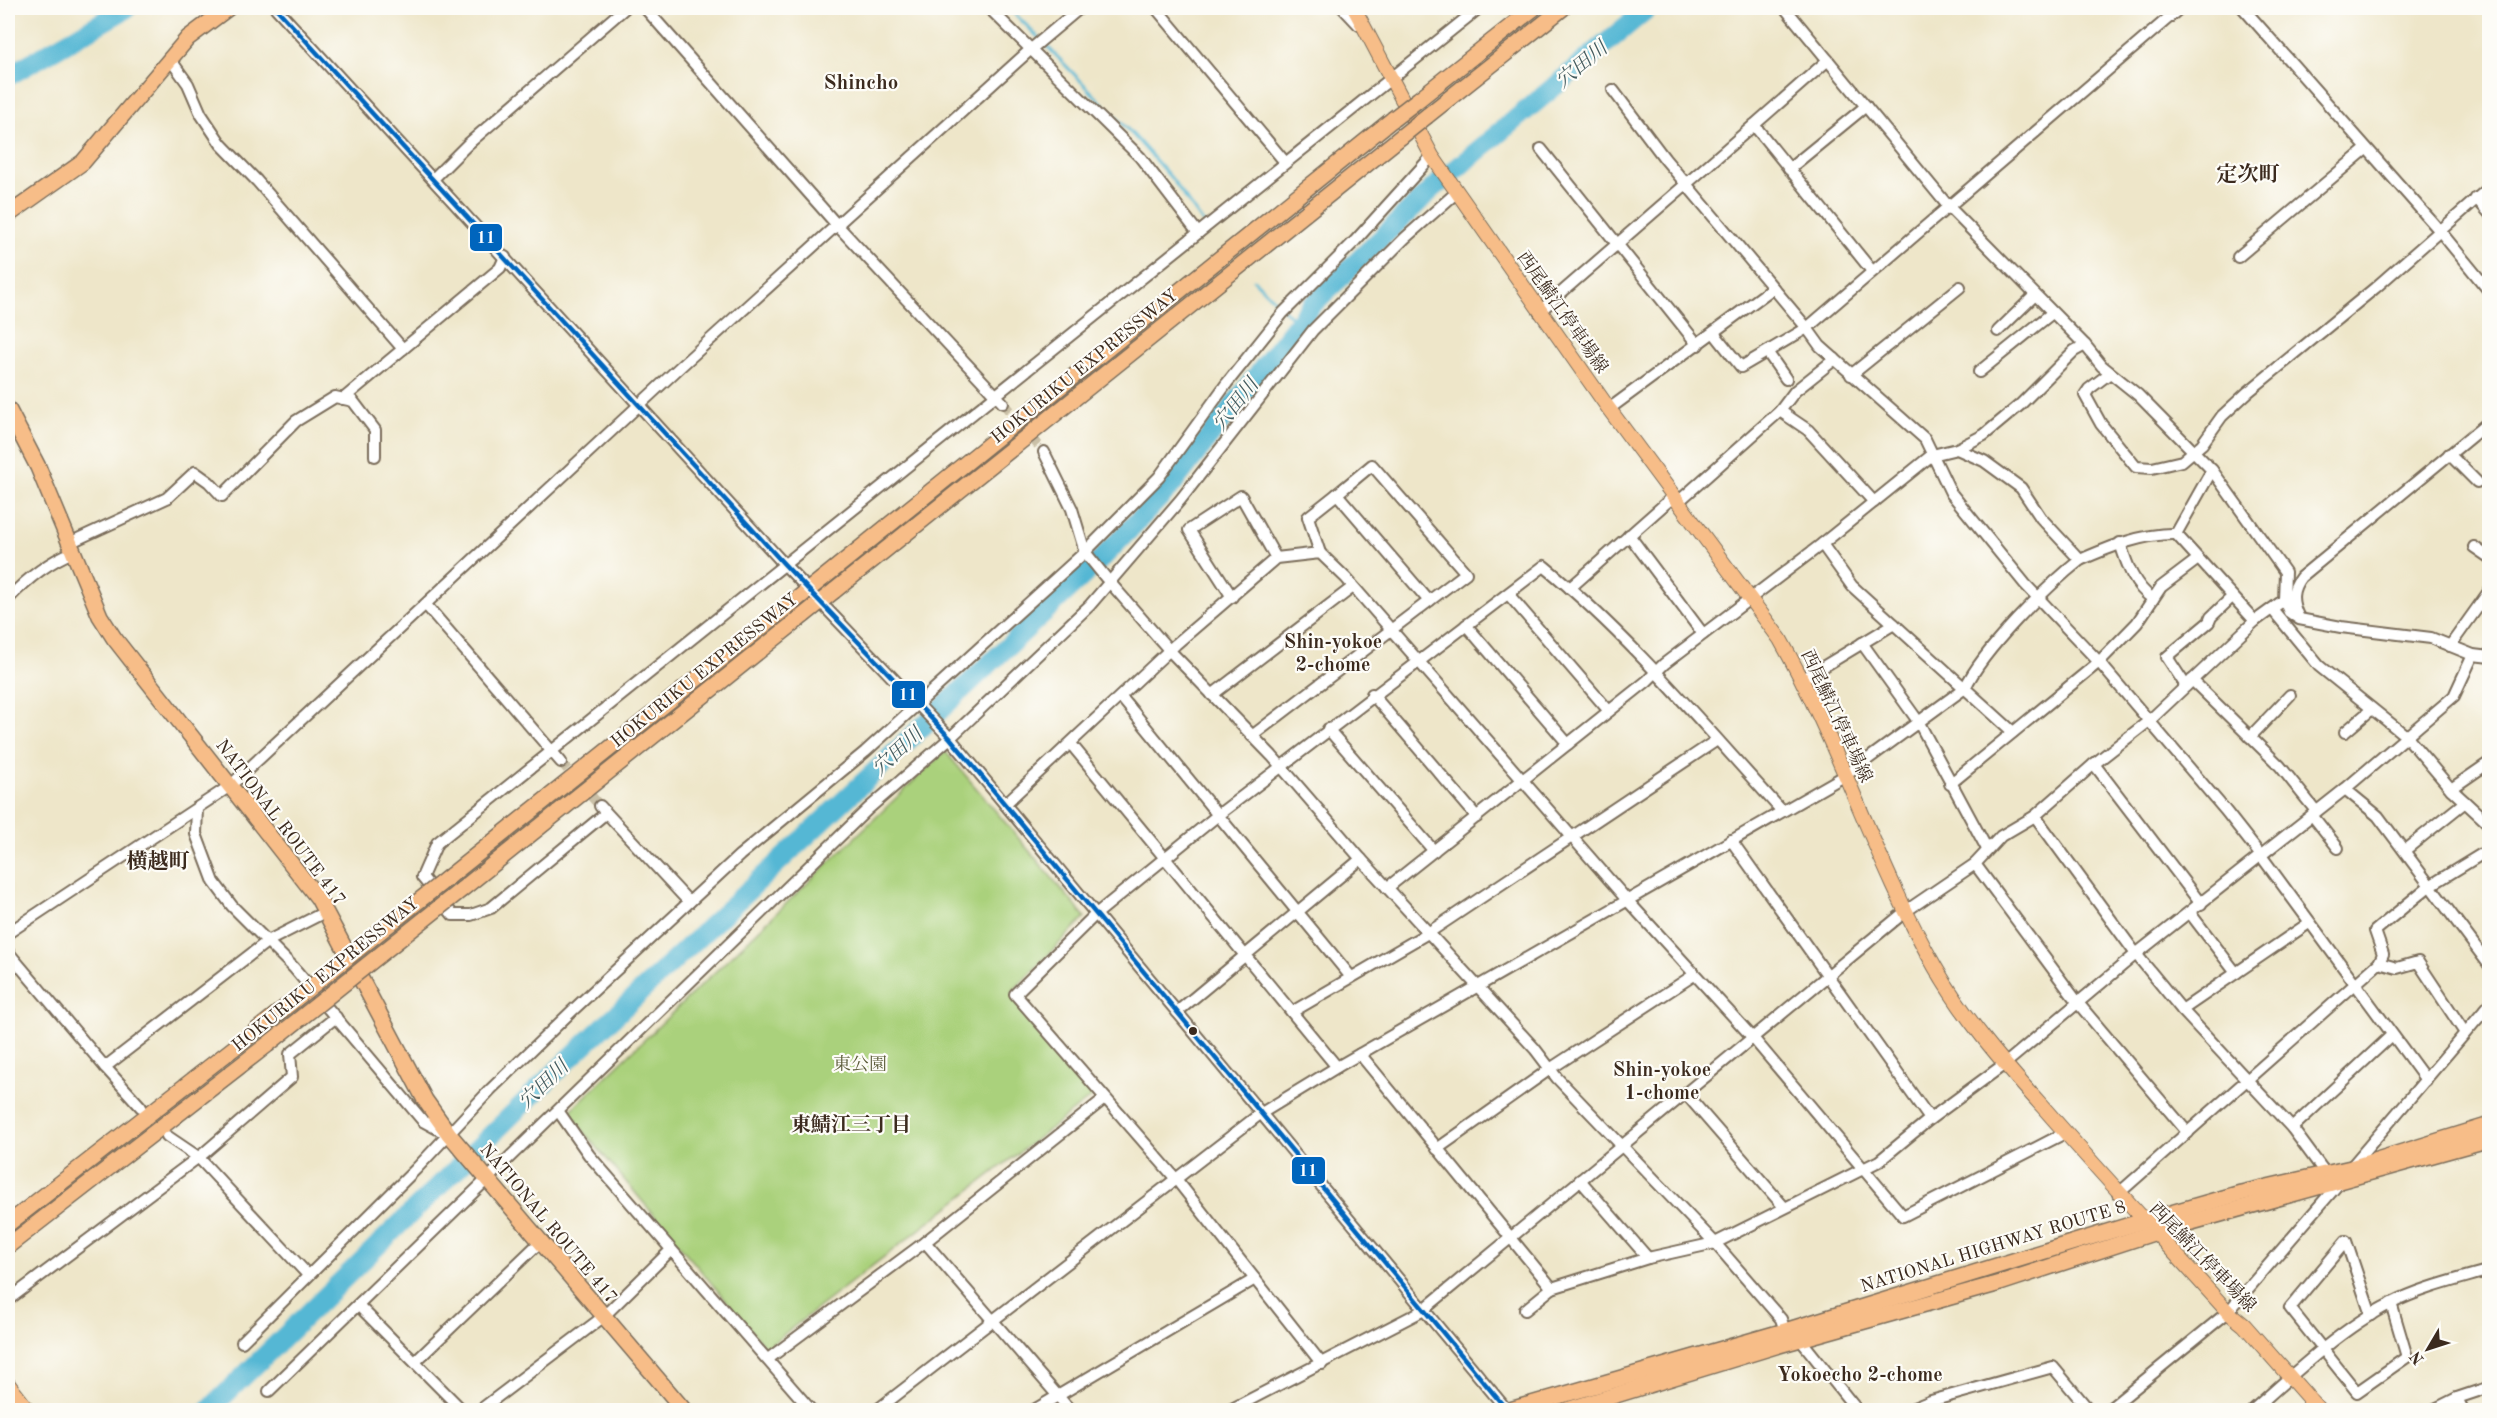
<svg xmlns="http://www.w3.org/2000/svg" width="2497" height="1418" viewBox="0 0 2497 1418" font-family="'Old Standard TT','Noto Serif JP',serif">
<rect width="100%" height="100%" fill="#fdfcf7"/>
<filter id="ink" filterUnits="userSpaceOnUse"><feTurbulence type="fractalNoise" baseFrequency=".0167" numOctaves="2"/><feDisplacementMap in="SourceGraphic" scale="12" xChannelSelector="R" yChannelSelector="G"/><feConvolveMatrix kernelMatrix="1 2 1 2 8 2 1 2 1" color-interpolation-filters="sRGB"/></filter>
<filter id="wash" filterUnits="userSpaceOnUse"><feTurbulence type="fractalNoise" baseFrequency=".008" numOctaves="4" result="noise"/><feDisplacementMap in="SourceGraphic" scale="24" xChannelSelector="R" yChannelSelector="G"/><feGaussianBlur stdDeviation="1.35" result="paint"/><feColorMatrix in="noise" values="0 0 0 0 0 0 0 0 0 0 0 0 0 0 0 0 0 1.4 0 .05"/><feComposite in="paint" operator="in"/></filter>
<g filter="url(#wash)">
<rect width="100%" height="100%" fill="#eee6c9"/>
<!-- green -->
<path fill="#aad17b" stroke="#727e4c" stroke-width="1.5" d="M 945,751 L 1085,917 L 1012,992 L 1095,1094 L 766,1348 L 568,1113 Z"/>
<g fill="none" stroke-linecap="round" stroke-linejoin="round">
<!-- stream -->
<g stroke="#55b7d4" stroke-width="3">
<path d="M 1009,8 L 1039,38"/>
<path d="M 1044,43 L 1134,136 L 1172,179 L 1204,224"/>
<path d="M 1254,280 L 1297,323"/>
</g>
<!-- river -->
<g stroke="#55b7d4" stroke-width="20">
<path d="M 8,76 L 127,8"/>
<path d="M 209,1410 L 567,1061 L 1104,556 L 1171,486 L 1311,306 L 1431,190 L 1648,8"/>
</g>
</g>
</g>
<g filter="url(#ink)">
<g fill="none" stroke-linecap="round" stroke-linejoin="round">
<!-- minor-tunnel -->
<g stroke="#cac0a7" stroke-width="10" stroke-dasharray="10 5" stroke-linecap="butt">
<path d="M 1003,403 L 1044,452"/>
<path d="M 561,762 L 600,806"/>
</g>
<!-- minor casing -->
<g stroke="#7a6c5a" stroke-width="14">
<g id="minor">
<path d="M 276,8 L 784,564 L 950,738 L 1507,1410"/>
<path d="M 645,8 L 837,225 L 1003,403"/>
<path d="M 989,8 L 1140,157 L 1198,233"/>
<path d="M 1156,8 L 1285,162"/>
<path d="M 1343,8 L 1359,25"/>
<path d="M 1785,8 L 1948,206 L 2085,345 L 2102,366 L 2138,395 L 2212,470 L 2285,572 L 2284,600 L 2289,612 L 2299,619 L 2341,627 L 2431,638 L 2473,655 L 2490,657"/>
<path d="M 2243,8 L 2440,231 L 2490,292"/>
<path d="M 170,59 L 188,84 L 201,114 L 221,144 L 257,181 L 403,349"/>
<path d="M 1613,90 L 1665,159 L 1807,328 L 1820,346 L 1925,439 L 1951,493 L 2025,584 L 2099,662 L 2225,810 L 2262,857 L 2426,1080"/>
<path d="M 1754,125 L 1828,60"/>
<path d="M 1541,149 L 1698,345"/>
<path d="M 1789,169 L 1866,106"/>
<path d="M 433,179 L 468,144 L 625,8"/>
<path d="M 2476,198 L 2490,214"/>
<path d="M 2238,257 L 2366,149"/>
<path d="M 1539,312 L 1754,125 L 1872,271"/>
<path d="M 1998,331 L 2034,296"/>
<path d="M 1714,333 L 1741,367 L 1807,328 L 2180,8"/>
<path d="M 1768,353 L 1786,379"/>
<path d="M 1979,372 L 2052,313"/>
<path d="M 2110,373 L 2089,389 L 2085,395 L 2101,424 L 2136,467 L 2152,468 L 2182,461 L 2202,444 L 2222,416 L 2248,392 L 2375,288 L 2490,187"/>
<path d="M 1851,375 L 1960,287"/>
<path d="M 343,399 L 500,268 L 505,257"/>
<path d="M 1609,409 L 1773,288"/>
<path d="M 1780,411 L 1795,391 L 1835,359"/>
<path d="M 1957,449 L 1984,461 L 2021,488 L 2041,518 L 2080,560 C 2110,547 2143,533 2176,534 L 2255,621"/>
<path d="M 1044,452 L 1072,509 L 1085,552 L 1106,578 L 1170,651 L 1272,756 L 1361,859 L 1535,1049 L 1557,1078 L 1715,1243 L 1781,1319 L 1785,1331"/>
<path d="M 2449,454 L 2477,482"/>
<path d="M 1337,494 L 1372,465 L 1466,573 L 1429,601"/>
<path d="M 1678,502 L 1780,411 L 1808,430 L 1874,502"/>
<path d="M 2176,534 L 2212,470"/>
<path d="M 1629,535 L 1703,634"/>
<path d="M 69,543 L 167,498 L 195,472 L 209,482 L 222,496 L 296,421 L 335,397 L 353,401 L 375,430 L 375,456"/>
<path d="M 2120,543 C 2127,565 2134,586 2153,599"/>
<path d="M 1822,544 L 1852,586 L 2013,732"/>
<path d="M 2474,547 L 2490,558"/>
<path d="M 1570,588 L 1674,496"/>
<path d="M 1509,595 L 1609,711"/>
<path d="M 1232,597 L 1189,530 L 1241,496 L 1276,558"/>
<path d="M 8,599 C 26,580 48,562 73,552"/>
<path d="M 426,605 L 561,762"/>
<path d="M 2272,609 L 2319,666 L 2406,736 L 2451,789 L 2490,825"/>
<path d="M 2298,616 C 2291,601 2291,590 2301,577 L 2490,421"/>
<path d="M 1466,625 L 1568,744"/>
<path d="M 1862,643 L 1918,721 L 1987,849"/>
<path d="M 2450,646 L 2490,590"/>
<path d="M 1803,679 L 1894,624"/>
<path d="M 2192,680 L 2280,766 L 2316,811"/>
<path d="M 2186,686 L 2167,657 L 2209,622 L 2211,617 L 2232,597"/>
<path d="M 1372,694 L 1477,817"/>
<path d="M 1212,695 L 1353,587"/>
<path d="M 1121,697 L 1351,977"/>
<path d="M 1328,729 L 1434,851"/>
<path d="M 2345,732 L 2372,709"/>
<path d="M 1252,736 L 1429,601 L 1337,494 L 1308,517 L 1320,553"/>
<path d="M 2250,737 L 2290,695"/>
<path d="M 1071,744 L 1337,1067"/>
<path d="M 2094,764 L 2201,904"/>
<path d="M 1950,784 L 2099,662 L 2137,623 L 2161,587 L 2198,559"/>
<path d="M 2345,789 L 2378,816 L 2490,966"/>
<path d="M 2451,789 L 2490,762"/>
<path d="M 1005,804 L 1176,644 L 1276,558 L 1320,553 L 1346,578 L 1627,900 L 1753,1038 L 1903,1216 L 2065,1133"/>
<path d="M 600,806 L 689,902"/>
<path d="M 197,808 L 196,834 L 214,882 L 232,906 L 294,968 L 423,1121 L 447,1134"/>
<path d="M 606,813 L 491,908 L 471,915 L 453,915 L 422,877 L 437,843 L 1479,8"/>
<path d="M 2312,815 L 2338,848"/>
<path d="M 2035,816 L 2136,954 L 2182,1010 L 2292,1128 L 2326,1174"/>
<path d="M 1731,840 L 1930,1119"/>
<path d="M 2405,850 L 2465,802"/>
<path d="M 1975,864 L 2078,1003 L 2188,1133"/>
<path d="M 1387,888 L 1647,681 L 1664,664 L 1822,544 L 1932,455 L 1957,449 L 1984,435 L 2020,405 L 2074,351 L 2085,345"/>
<path d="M 2190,913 L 2236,973"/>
<path d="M 8,933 L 230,786 L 680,367 L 1030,50 L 1080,8"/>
<path d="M 8,952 L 105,1067 L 268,941 L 325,912"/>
<path d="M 2182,1010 L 2309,923"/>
<path d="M 1177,1012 L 1361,859"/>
<path d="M 1292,1012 L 1428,933 L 1717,740"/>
<path d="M 2465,1033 L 2418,962 L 2397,968 L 2379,963 L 2383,954 L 2375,931 L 2428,887 L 2490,849"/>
<path d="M 1360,1054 L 1552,1288 L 1648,1258 L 1715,1243 L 1879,1161 L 1930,1119 L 2006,1063 L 2136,954 L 2345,789 L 2454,696 L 2473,655"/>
<path d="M 105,1067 L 141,1107"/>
<path d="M 1686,1094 L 1784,1207"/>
<path d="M 559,1112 L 589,1155 L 811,1410"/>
<path d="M 2292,1128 L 2392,1035"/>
<path d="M 167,1136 L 198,1157 L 308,1275"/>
<path d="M 1437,1149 L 1550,1069 L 1694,975"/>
<path d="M 2352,1166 L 2490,1004"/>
<path d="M 1580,1180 L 1648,1258"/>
<path d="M 2118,1194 L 2379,963"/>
<path d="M 925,1242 L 1070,1410"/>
<path d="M 8,1300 L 204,1153 L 292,1077 L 290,1054 L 336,1017"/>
<path d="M 358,1305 L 462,1410"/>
<path d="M 1525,1310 L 1552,1288"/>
<path d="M 2371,1315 L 2346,1241 L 2290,1308 L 2357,1392 L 2407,1357 L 2391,1303"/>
<path d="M 1800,1339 L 1857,1410"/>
<path d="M 242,1342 L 416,1169 L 491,1089 L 573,1010 L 740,855 L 865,752 L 1085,552 L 1159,477 L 1227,383 L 1283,313 L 1355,241 L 1432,156"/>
<path d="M 768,1359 L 925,1242 L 1104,1099"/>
<path d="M 415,1362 L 539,1243"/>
<path d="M 1322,1364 L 1176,1179 L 1015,994 L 1095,915 L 1218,815 L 1544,566 C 1632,638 1705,727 1782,811"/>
<path d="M 269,1391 L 868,809 L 950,738 L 1090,605 L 1181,499 L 1313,330 L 1405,238 L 1457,192"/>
<path d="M 2457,1398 L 2463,1410"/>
<path d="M 480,1410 L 603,1317 L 671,1250"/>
<path d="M 877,1410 L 1260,1114 L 1337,1067 L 1846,775 L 1965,688 C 1983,650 2046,587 2080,560"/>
<path d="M 1034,1410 L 1255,1279"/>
<path d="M 1230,1410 L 1422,1311 L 1906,911 L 1975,864 L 2001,836 L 2035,816 L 2094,764 L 2149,721 L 2255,621 L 2284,600"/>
<path d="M 1909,1410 L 1931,1401 L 2053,1367 L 2089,1410"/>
<path d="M 2108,1410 L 2228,1312 L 2340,1182"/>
<path d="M 2253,1410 C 2292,1375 2343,1327 2390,1304 C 2421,1288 2456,1280 2490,1270"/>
<path d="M 2433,1410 L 2457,1398 L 2490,1387"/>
</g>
</g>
<!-- major casing -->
<g stroke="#7a6c5a" stroke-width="16">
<g id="major">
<path d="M 1354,8 L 1432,156 L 1609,409 L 1780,639 C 1840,745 1875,862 1935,967 C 1964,1018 2004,1064 2043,1107 C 2104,1177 2167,1244 2228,1312 L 2244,1325 L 2319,1410"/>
<path d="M 8,1384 L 28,1410"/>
<path d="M 8,1402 L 14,1410"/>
</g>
</g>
<!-- highway casing -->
<g stroke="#7a6c5a" stroke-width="18">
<g id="highway">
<path d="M 1419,99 L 1534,8"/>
<path d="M 1427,116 L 1563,8"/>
<path d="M 8,215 L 83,162 L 188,38 L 228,8"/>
<path d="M 8,409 L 38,467 L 100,616 L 114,638 L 318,898 L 425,1100 L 449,1134 L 684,1410"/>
<path d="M 822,579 L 1393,119"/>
<path d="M 834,591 L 1402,136"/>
<path d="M 450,876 L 792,603"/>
<path d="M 461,890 L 804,615"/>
<path d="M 8,1224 L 257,1030"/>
<path d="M 8,1246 L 267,1045"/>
<path d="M 1510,1410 L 1785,1331 L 2143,1221 L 2241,1193 L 2351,1168 L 2490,1125"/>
<path d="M 1567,1410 L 1779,1345 L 2000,1283 L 2156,1232 L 2490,1139"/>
</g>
</g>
<!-- minor -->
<use href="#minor" stroke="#fff" stroke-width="10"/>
<!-- major -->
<use href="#major" stroke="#f7bd88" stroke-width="14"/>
<!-- highway -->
<use href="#highway" stroke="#f7bd88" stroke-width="15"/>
<!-- highway-bridge casing -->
<g stroke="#7a6c5a" stroke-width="18" stroke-linecap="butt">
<g id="highway-bridge">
<path d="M 1393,119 L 1419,99"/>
<path d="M 1402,136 L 1427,116"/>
<path d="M 792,603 L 822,579"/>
<path d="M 804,615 L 834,591"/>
<path d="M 257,1030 L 450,876"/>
<path d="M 267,1045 L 461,890"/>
</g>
</g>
<!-- highway-bridge -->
<use href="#highway-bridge" stroke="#f7bd88" stroke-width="15"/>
<!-- bus-1 casing -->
<g stroke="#fdfcf7" stroke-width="9">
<path id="bus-1" d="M 276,8 L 784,564 L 950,738 L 1507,1410"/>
</g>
<!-- bus-1 -->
<use href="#bus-1" stroke="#0065bd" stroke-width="4.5"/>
</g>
</g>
<!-- markers -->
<circle fill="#3b2a1e" stroke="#fdfcf7" stroke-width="2" cx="1193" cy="1031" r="5"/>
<g text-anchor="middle" stroke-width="4.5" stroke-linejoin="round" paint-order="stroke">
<!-- street labels -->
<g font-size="18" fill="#3b2a1e" stroke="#fdfcf7">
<text transform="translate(1563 312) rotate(55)" y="6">西尾鯖江停車場線</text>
<text transform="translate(1084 366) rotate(-39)" y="6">HOKURIKU EXPRESSWAY</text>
<text transform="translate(704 670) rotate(-39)" y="6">HOKURIKU EXPRESSWAY</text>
<text transform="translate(1837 716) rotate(65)" y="6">西尾鯖江停車場線</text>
<text transform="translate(281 822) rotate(53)" y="6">NATIONAL ROUTE 417</text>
<text transform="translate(325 974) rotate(-39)" y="6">HOKURIKU EXPRESSWAY</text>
<text transform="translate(549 1223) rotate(50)" y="6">NATIONAL ROUTE 417</text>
<text transform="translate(1993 1246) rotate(-17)" y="6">NATIONAL HIGHWAY ROUTE 8</text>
<text transform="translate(2203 1257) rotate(46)" y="6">西尾鯖江停車場線</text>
</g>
<!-- park labels -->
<g font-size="18" fill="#5c5c3a" stroke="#fdfcf7">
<text x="860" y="1070">東公園</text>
</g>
<!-- water labels -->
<g font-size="20" font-style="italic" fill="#445b5e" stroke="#fdfcf7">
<text transform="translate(1581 64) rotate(-40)" y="7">穴田川</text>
<text transform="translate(1235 404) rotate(-52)" y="7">穴田川</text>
<text transform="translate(897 751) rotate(-43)" y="7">穴田川</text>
<text transform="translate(543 1084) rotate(-44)" y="7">穴田川</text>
</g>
<!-- neighbourhood labels -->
<g font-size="20" font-weight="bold" fill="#3b2a1e" stroke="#fdfcf7">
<text x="1333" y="648">Shin-yokoe<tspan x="1333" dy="23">2-chome</tspan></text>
<text x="1662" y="1076">Shin-yokoe<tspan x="1662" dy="23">1-chome</tspan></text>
<text x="851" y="1131">東鯖江三丁目</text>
<text x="1860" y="1381">Yokoecho 2-chome</text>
</g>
<!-- quarter labels -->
<g font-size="21" font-weight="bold" fill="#3b2a1e" stroke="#fdfcf7">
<text x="861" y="89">Shincho</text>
<text x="2248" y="181">定次町</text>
<text x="158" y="868">横越町</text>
</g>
</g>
<g stroke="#fdfcf7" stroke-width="2">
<rect x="469" y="223" width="34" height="29" rx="6" fill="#0065bd"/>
<rect x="891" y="680" width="35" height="29" rx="6" fill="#0065bd"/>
<rect x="1291" y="1156" width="35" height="29" rx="6" fill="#0065bd"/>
</g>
<g font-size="16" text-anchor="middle" font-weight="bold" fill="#fff">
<text x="486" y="243">11</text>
<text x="908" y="700">11</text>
<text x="1308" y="1176">11</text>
</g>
<!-- margin -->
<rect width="2497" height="1418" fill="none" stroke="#fdfcf7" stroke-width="30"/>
<!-- north arrow -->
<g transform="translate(2428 1349) rotate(231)" stroke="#fdfcf7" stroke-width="4.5" paint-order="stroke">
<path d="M0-4.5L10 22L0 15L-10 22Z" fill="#3b2a1e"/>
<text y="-9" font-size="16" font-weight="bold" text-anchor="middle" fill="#3b2a1e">N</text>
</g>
</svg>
